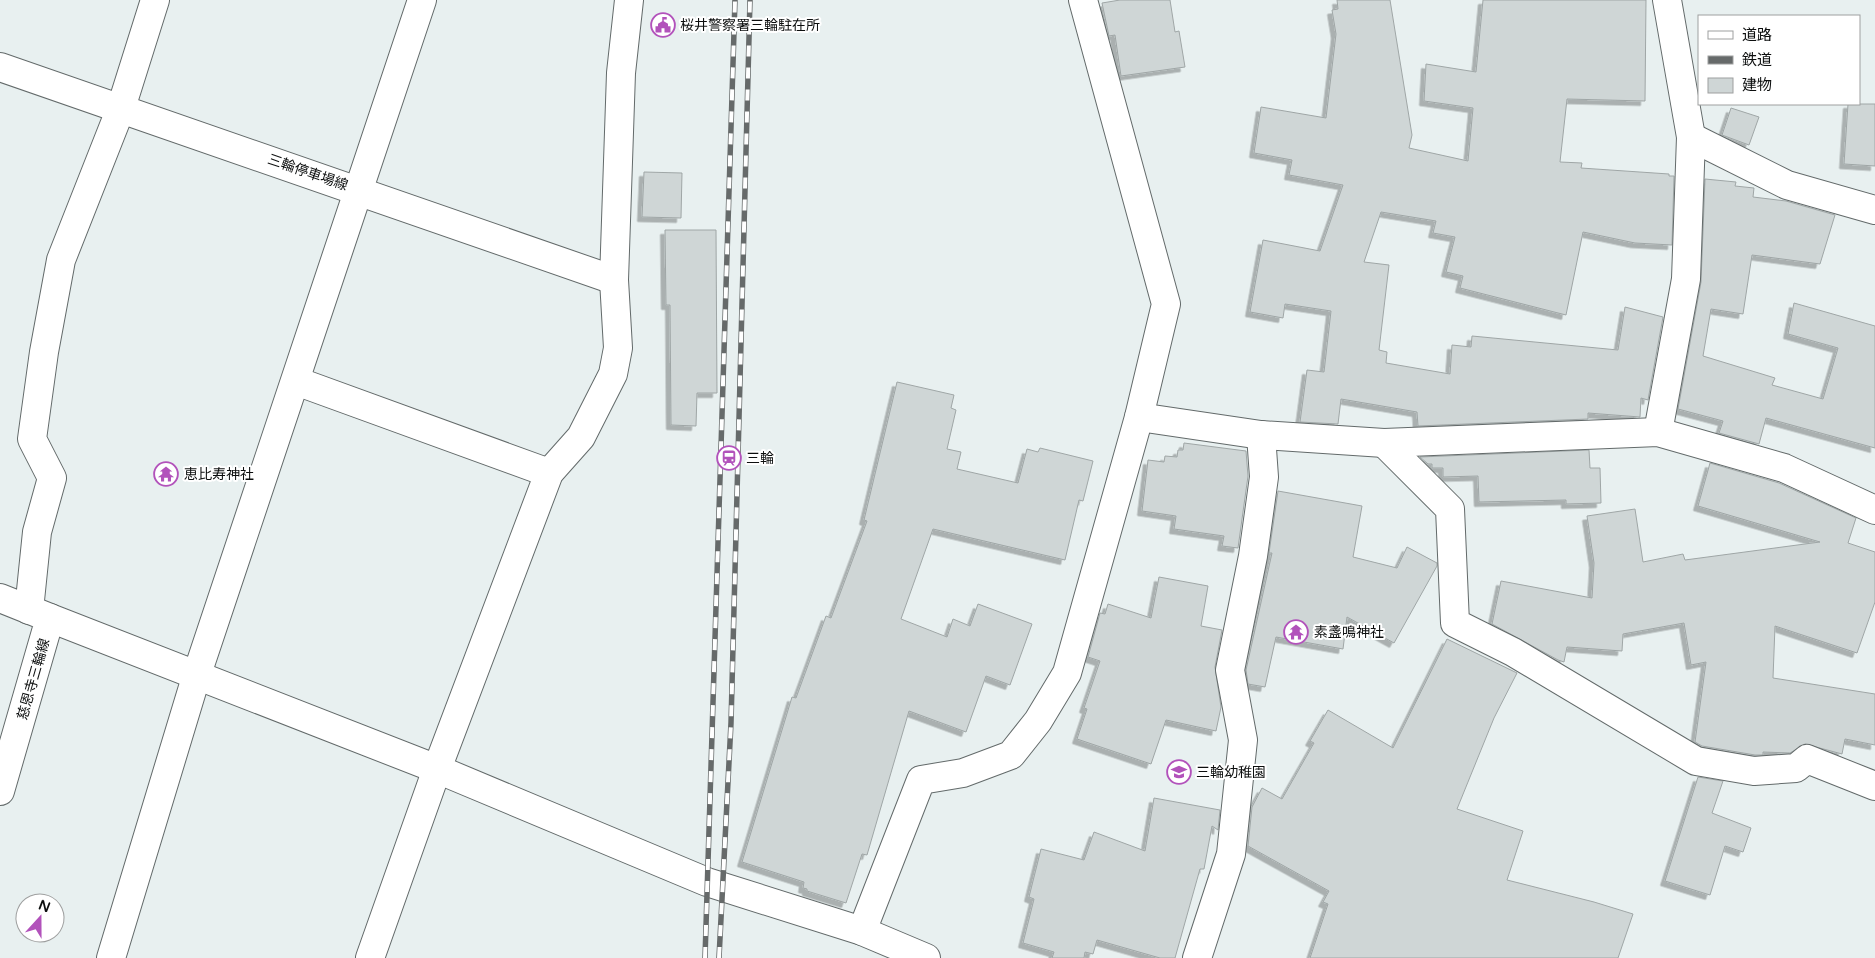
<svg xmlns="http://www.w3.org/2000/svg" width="1875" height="958" viewBox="0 0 1875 958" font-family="'Varela Round','Noto Sans JP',sans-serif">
<defs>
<filter id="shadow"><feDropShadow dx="-4.5" dy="4.5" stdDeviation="0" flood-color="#0004"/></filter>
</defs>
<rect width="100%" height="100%" fill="#e8f0f0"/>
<!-- building -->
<g fill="#cfd6d6" stroke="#9fa6a6" filter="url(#shadow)">
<path d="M 1120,0 L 1170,0 L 1175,32 L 1179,31 L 1185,67 L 1121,76 L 1115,35 L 1109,36 L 1102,3 Z"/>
<path d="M 1337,0 L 1390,0 L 1412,135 L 1409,148 L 1468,161 L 1473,108 L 1424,101 L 1426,64 L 1476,72 L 1483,0 L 1646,0 L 1645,101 L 1567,99 L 1560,162 L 1582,163 L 1581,168 L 1669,174 L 1669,176 L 1674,176 L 1672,245 L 1635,243 L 1583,232 L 1566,315 L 1460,288 L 1463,276 L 1446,272 L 1455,237 L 1433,233 L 1436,221 L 1381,212 L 1364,262 L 1389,265 L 1379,350 L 1387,352 L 1386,363 L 1450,374 L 1452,345 L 1471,347 L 1472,336 L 1618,350 L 1625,307 L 1663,317 L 1648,400 L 1641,398 L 1640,417 L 1588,413 L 1588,419 L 1418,426 L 1417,412 L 1341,399 L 1338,424 L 1300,422 L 1307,370 L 1324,372 L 1331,311 L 1285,304 L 1283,318 L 1250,312 L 1263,240 L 1320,251 L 1343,185 L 1289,175 L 1292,160 L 1254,153 L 1261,107 L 1326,118 L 1336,34 L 1332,10 L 1338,9 Z"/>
<path d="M 1848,104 L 1875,104 L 1875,166 L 1844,164 Z"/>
<path d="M 1731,108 L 1759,117 L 1749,145 L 1722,135 Z"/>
<path d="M 644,172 L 682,173 L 681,218 L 642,217 Z"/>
<path d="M 1705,179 L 1736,182 L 1735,186 L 1754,188 L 1753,197 L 1786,201 L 1835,215 L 1820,264 L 1752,255 L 1743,314 L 1711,309 L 1703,356 L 1775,378 L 1772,385 L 1823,399 L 1838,348 L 1788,334 L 1794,303 L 1875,326 L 1875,448 L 1766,418 L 1759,444 L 1719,433 L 1723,421 L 1678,409 L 1701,282 Z"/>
<path d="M 665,230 L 716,230 L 717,393 L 697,393 L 696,426 L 671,425 L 670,305 L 666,305 Z"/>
<path d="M 897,382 L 954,395 L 951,408 L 956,410 L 947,449 L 961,452 L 957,469 L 1018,483 L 1027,449 L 1038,452 L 1040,448 L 1093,461 L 1083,501 L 1079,500 L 1065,560 L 933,529 L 901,619 L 947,637 L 953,619 L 970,626 L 978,604 L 1032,624 L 1010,685 L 986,676 L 966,732 L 909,711 L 867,855 L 862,854 L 846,903 L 807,891 L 807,889 L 803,888 L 804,882 L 742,862 L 792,697 L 796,698 L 826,616 L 831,618 L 867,521 L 864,520 Z"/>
<path d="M 1184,443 L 1246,451 L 1248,476 L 1238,548 L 1222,546 L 1224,536 L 1174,529 L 1176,516 L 1142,511 L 1148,460 L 1164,462 L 1165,456 L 1177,457 L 1178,450 L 1183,450 Z"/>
<path d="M 1589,450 L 1590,468 L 1600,468 L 1601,503 L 1566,504 L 1566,500 L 1479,502 L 1478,476 L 1443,477 L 1443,468 L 1432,468 L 1432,464 L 1428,464 L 1420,457 Z"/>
<path d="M 1710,463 L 1779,483 L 1856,518 L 1848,543 L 1875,552 L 1875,602 L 1857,653 L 1775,626 L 1773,678 L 1875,694 L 1875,745 L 1845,739 L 1842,754 L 1805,744 L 1790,753 L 1763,752 L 1763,755 L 1755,755 L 1702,746 L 1695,742 L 1706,662 L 1691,665 L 1684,623 L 1623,634 L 1622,651 L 1567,647 L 1564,662 L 1558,660 L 1492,624 L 1501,581 L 1592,598 L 1594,563 L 1587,516 L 1635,509 L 1643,562 L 1683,554 L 1685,560 L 1820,542 L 1698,506 Z"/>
<path d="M 1278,491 L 1362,506 L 1353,557 L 1397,568 L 1407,547 L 1437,563 L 1437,566 L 1394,643 L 1347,617 L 1343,649 L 1276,637 L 1265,687 L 1248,684 L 1246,670 L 1272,553 L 1269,553 Z"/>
<path d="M 1159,577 L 1208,586 L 1201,626 L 1222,630 L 1215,667 L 1221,707 L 1216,731 L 1166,720 L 1151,764 L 1077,739 L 1087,709 L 1084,708 L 1100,661 L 1088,657 L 1100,613 L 1105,614 L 1108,604 L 1151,618 Z"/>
<path d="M 1447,639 L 1517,673 L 1494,718 L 1457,809 L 1523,831 L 1507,880 L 1594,902 L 1633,914 L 1618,958 L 1310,958 L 1328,904 L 1323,902 L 1329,891 L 1248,846 L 1252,807 L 1262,788 L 1282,799 L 1314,743 L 1310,741 L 1328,710 L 1393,748 Z"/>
<path d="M 1698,777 L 1723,781 L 1712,813 L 1751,828 L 1743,852 L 1725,846 L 1710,895 L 1665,881 Z"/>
<path d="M 1154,798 L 1220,810 L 1218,830 L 1212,826 L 1204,869 L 1200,869 L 1175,958 L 1160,958 L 1097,940 L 1093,954 L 1085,952 L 1084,958 L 1052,958 L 1054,952 L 1023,943 L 1034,899 L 1029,897 L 1041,849 L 1084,860 L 1094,832 L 1145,851 Z"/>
</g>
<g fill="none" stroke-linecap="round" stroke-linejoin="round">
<!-- minor casing -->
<g stroke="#636a6a" stroke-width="30">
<g id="minor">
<path d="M 1691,137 L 1787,185 L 1875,210"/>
<path d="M 296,381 L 549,473"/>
<path d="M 1139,417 L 1261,435 L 1384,443 L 1658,432 L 1784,468 L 1875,510"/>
<path d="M 1658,432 L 1686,279 L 1691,137 L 1667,0"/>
<path d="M 1384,443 L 1450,509 L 1455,623 L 1513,652 L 1696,761 L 1754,771 L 1796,768 L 1807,759 L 1875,786"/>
<path d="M 29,610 L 37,532 L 52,478 L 32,439 L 44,352 L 61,260 L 121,108 L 155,0"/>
<path d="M 50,618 L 437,769 L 707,882 L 862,931 L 926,958"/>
<path d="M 862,931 L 921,780 L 963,773 L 1011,755 L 1038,721 L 1067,673 L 1139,417 L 1166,304 L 1083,0"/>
<path d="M 111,958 L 197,674 L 422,0"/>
<path d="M 370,958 L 437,769 L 549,473 L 581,437 L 613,374 L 618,348 L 614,280 L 621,73 L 629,0"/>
<path d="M 1197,958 L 1231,854 L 1243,740 L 1230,670 L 1253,556 L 1264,477 L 1261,435"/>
</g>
</g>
<!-- major casing -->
<g stroke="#636a6a" stroke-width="30">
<g id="major">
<path d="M 0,67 L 614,280"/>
<path d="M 0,598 L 50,618 L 0,791"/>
</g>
</g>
<!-- minor -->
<use href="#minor" stroke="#fff" stroke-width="28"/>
<!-- major -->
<use href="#major" stroke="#fff" stroke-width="28"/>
<!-- rail casing -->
<g stroke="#666a6a" stroke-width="5.5">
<g id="rail">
<path d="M 705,958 L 735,0"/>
<path d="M 719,958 L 731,723 L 750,0"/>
</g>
</g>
<!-- rail -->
<use href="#rail" stroke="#fff" stroke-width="4" stroke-dasharray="11" stroke-linecap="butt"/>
</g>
<!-- icons -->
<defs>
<g id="civic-ring" transform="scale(1.25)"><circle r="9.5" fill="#fff" stroke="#b252bb" stroke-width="1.5"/><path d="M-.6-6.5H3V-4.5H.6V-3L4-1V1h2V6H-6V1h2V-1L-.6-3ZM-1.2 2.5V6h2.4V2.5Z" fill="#b252bb"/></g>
<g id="station-ring" transform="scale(1.25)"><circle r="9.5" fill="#fff" stroke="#b252bb" stroke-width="1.5"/><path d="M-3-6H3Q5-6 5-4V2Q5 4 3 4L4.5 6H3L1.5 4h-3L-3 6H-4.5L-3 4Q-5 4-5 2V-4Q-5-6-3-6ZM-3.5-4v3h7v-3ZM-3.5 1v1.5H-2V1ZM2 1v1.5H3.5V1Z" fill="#b252bb"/></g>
<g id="temple-ring" transform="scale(1.25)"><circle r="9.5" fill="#fff" stroke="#b252bb" stroke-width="1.5"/><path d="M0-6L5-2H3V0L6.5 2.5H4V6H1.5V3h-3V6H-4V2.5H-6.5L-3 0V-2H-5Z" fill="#b252bb"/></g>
<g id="school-ring" transform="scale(1.25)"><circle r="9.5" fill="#fff" stroke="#b252bb" stroke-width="1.5"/><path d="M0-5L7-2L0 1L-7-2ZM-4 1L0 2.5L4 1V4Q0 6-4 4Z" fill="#b252bb"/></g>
</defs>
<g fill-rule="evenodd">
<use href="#civic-ring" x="663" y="25"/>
<use href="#station-ring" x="729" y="458"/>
<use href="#temple-ring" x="166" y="474"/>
<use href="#temple-ring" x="1296" y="632"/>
<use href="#school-ring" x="1179" y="772"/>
</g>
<g text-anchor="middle" stroke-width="4" stroke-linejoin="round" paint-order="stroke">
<!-- poi labels -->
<g font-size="14" fill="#0c0e0e" stroke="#fff" text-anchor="start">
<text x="680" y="30">桜井警察署三輪駐在所</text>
<text x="746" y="463">三輪</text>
<text x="184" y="479">恵比寿神社</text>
<text x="1314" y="637">素盞鳴神社</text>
<text x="1196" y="777">三輪幼稚園</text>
</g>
<!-- street labels -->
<g font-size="14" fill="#0c0e0e" stroke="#fff">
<text transform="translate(308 172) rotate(19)" y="5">三輪停車場線</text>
<text transform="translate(33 679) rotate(-74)" y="5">慈恩寺三輪線</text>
</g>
</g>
<!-- legend -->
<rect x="1698" y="15" width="162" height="90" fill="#ffffff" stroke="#9e9f9f"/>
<rect x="1708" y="31" width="25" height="8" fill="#ffffff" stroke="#9e9f9f"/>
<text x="1742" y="40" font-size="15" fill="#0c0e0e">道路</text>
<rect x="1708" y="56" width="25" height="8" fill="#666a6a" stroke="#9e9f9f"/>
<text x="1742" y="65" font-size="15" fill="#0c0e0e">鉄道</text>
<rect x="1708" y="78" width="25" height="15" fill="#cfd6d6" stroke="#9e9f9f"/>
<text x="1742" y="90" font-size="15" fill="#0c0e0e">建物</text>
<!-- north arrow -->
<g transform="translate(40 918) rotate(21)"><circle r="24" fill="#ffffff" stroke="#9e9f9f"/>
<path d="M0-4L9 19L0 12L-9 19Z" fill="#b252bb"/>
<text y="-8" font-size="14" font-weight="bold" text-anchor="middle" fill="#0c0e0e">N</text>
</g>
</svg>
